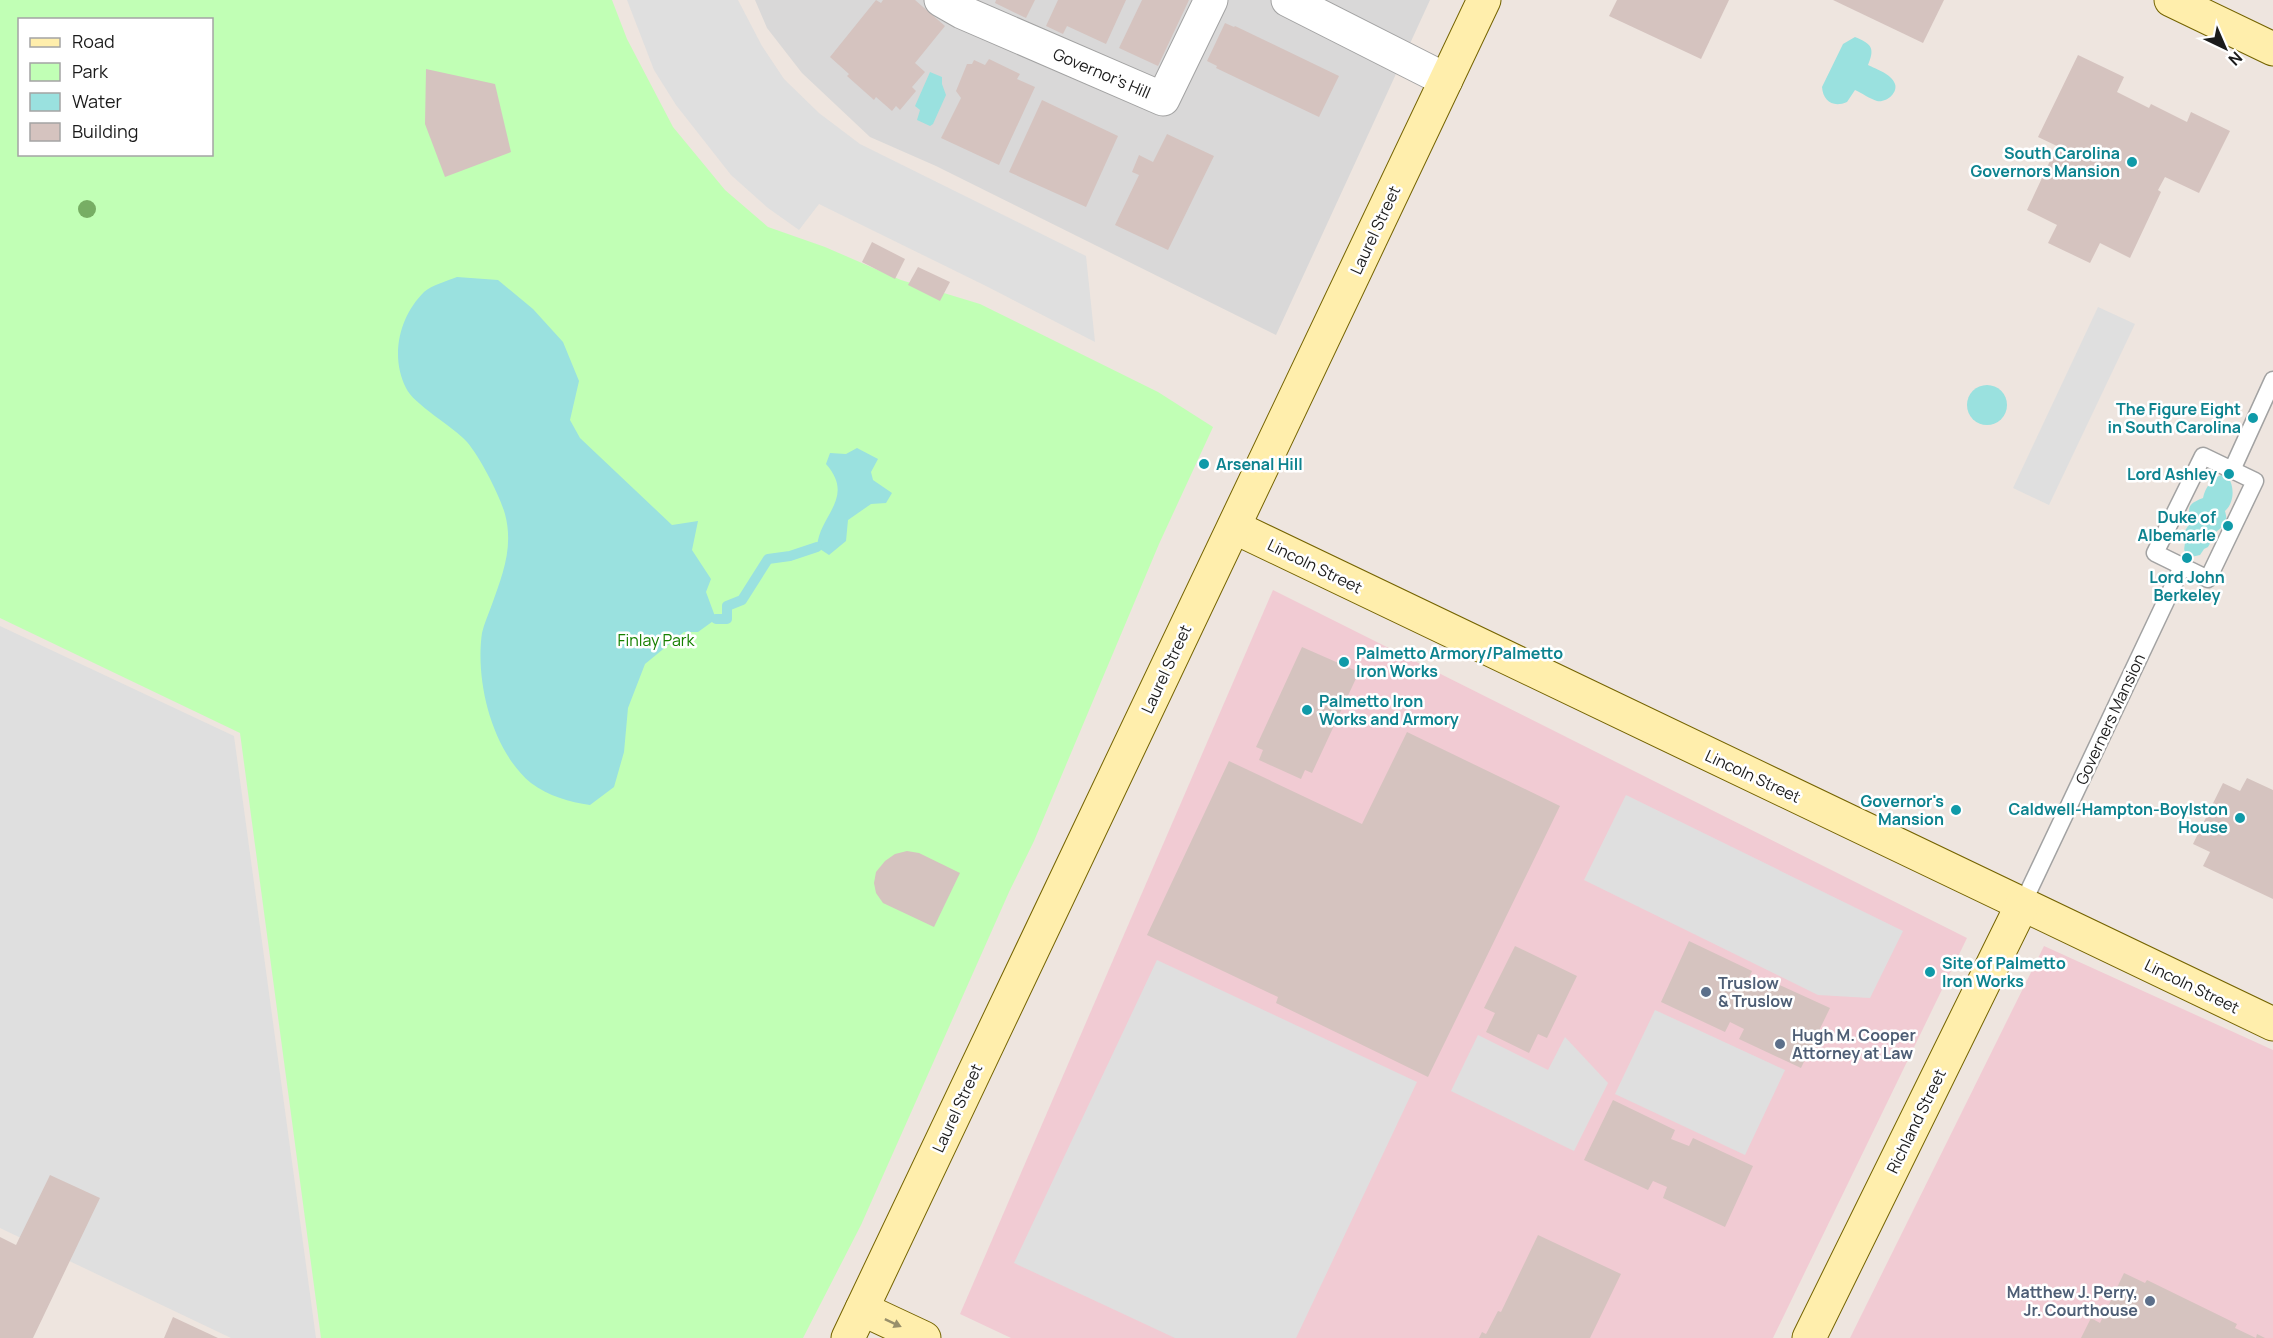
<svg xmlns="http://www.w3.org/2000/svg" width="2273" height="1338" viewBox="0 0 2273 1338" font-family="Manrope,sans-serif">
<rect width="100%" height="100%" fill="#eee5df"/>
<!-- residential -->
<path fill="#d9d8d8" d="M 755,0 L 1430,0 L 1276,335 L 936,166 L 870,137 L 802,73 L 767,28 Z"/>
<!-- commercial -->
<g fill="#f1cbd3">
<path d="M 1273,590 L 1967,938 L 1773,1338 L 1011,1338 L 960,1314 Z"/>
<path d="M 2044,946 L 2273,1050 L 2273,1338 L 1850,1338 Z"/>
</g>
<!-- park -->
<path fill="#c1ffb5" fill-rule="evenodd" d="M 0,0 L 612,0 L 627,39 L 673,127 L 725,190 L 768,227 L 825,247 L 901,280 L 980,304 L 1158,392 L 1213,427 L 1159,544 L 1034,841 L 1009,892 L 861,1225 L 803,1338 L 321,1338 L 240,733 L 0,618 ZM 20,20 L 212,20 L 212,154 L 20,154 Z"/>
<!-- parking -->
<g fill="#dfdfdf">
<path d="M 627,0 L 738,0 L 762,46 L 784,79 L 819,113 L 860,144 L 1086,256 L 1095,342 L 986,286 L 819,204 L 799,230 L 768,208 L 731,175 L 676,105 L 654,70 Z"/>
<path d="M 2098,307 L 2135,324 L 2049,505 L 2013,488 Z"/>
<path d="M 0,626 L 234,736 L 316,1338 L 231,1338 L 0,1228 Z"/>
<path d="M 1626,795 L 1903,931 L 1870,998 L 1818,995 L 1584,880 Z"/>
<path d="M 1157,960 L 1417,1082 L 1296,1338 L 1175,1338 L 1014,1263 Z"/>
<path d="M 1655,1010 L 1785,1070 L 1745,1155 L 1615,1094 Z"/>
<path d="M 1478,1035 L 1548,1070 L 1565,1037 L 1608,1083 L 1574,1151 L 1451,1091 Z"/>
</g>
<!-- water -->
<g fill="#9ae1df">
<path d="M 1855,37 C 1872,44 1875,48 1868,65 C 1876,69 1892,74 1895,84 C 1898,93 1886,103 1877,101 C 1870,99 1862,93 1855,90 L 1847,102 C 1833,108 1823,101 1822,87 L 1843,44 Z"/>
<path d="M 930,72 L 942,77 L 942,84 L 946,95 L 933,124 L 930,126 L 917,120 L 920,110 L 915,106 Z"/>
<path d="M 457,277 L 498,280 L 533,309 L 563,342 L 579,381 L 570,420 L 580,438 L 672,525 L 698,521 L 692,550 L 711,579 L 706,592 L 716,619 L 698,632 L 684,632 L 645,664 L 628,708 L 624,752 L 614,787 L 590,805 C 570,802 548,796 531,783 C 492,751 475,681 482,633 C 484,624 488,615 491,607 C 502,576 514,548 505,514 C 500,496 480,457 467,442 C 454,427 413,404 406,388 C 390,356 399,317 424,292 C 432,285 447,281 457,277 Z"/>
<circle cx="1987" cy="405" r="20"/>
<path d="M 857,448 L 878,459 L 871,472 L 873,480 L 892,493 L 886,503 L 871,504 L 848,520 L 846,541 L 829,555 L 817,547 C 819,515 856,498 826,464 L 830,453 L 846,454 Z"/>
<path d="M 2221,475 L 2228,477 C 2235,487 2234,503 2225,511 C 2229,526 2224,524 2215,533 C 2213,536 2211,543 2208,547 L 2204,549 L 2200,555 L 2191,557 C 2181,550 2185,550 2185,541 C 2185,540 2184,538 2184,537 C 2183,531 2187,529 2189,524 C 2192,510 2182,506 2203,498 C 2205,488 2211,479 2221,475 Z"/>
</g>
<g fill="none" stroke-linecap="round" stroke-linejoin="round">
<!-- stream -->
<path stroke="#9ae1df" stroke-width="10" d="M 716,619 L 727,619 L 727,606 L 742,600 L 768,559 L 790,556 L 817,547"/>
</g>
<!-- building -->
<g fill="#d5c3bf">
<path d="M 876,0 L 881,3 L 883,0 L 915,0 L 945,26 L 915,63 L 925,72 L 912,87 L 916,91 L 900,110 L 896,106 L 892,111 L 876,97 L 874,100 L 847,76 L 849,74 L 830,57 Z"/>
<path d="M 996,0 L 1035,0 L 1026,18 L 995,3 Z"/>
<path d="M 1058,0 L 1126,0 L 1106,44 L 1067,26 L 1063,34 L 1046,26 Z"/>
<path d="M 1142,0 L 1189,0 L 1158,66 L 1119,48 Z"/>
<path d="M 1617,0 L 1729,0 L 1701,59 L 1609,16 Z"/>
<path d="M 1833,0 L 1944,0 L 1923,43 Z"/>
<path d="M 1225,23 L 1234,27 L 1235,26 L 1339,76 L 1319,117 L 1216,68 L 1217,66 L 1207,61 Z"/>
<path d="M 2078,55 L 2124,77 L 2117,92 L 2149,108 L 2151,104 L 2187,122 L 2191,112 L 2230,131 L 2199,193 L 2165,177 L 2158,190 L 2161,192 L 2130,258 L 2100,243 L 2090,263 L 2048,243 L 2057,225 L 2027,210 L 2057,146 L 2038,137 Z"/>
<path d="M 989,59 L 1020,74 L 1017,79 L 1035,87 L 999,165 L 941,138 L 961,98 L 956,91 L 967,64 L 972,64 L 974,60 L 985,65 Z"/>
<path d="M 426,69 L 495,84 L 511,152 L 445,177 L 425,124 Z"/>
<path d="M 1042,100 L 1118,136 L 1086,207 L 1009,172 Z"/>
<path d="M 1167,134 L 1214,156 L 1168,250 L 1115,225 L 1139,175 L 1132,172 L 1139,155 L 1153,162 Z"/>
<path d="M 872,242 L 905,259 L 895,279 L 862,262 Z"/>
<path d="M 918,267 L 950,282 L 940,301 L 908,285 Z"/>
<path d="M 1302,647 L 1359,672 L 1312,773 L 1305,770 L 1301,779 L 1259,760 L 1263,750 L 1256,747 Z"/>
<path d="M 1407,732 L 1560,806 L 1428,1077 L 1276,1003 L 1278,997 L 1147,935 L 1229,761 L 1362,824 Z"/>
<path d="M 2247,778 L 2273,790 L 2273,899 L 2203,866 L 2210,852 L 2193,844 L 2223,783 L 2240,791 Z"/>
<path d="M 907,851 L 919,853 L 960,873 L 934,927 L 883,903 L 876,893 L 874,883 L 876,872 L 885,861 L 895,854 Z"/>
<path d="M 1689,941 L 1752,971 L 1748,980 L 1765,988 L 1769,980 L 1830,1008 L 1801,1068 L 1739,1039 L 1744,1029 L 1730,1022 L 1725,1032 L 1661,1002 Z"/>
<path d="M 1515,946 L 1577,976 L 1547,1038 L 1538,1034 L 1529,1053 L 1486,1032 L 1495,1013 L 1484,1008 Z"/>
<path d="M 1613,1100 L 1675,1130 L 1671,1139 L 1689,1146 L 1693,1138 L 1753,1166 L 1725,1227 L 1663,1198 L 1667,1187 L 1653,1181 L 1648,1190 L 1584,1160 Z"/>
<path d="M 50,1175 L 100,1198 L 33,1338 L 0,1338 L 0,1237 L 16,1245 Z"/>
<path d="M 1538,1235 L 1621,1274 L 1590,1338 L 1479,1338 L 1482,1332 L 1486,1334 L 1498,1311 L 1501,1312 Z"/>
<path d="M 2124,1273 L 2145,1283 L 2147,1280 L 2237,1324 L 2235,1328 L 2256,1338 L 2257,1334 L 2265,1338 L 2081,1338 L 2091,1318 L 2100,1323 Z"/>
<path d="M 173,1317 L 218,1338 L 164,1338 Z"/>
</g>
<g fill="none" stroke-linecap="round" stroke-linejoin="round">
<!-- lane casing -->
<g stroke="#a2a2a2" stroke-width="19">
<g id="lane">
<path d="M 2203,456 L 2255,481 L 2208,579 L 2155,553 Z"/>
<path d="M 2232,470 L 2273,380"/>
<path d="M 2022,905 L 2182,567"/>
</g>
</g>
<!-- street casing -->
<g stroke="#a2a2a2" stroke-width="35">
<g id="street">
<path d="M 941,0 L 962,12 L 1163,99 L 1211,0"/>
<path d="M 1288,0 L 1446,80"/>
</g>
</g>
<!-- secondary casing -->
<g stroke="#746300" stroke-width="35">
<g id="secondary">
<path d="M 2171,0 L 2273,49"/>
<path d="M 1234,527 L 2273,1024"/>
<path d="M 862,1309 L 924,1338"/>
<path d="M 848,1338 L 1484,0"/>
<path d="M 1809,1338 L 2022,905"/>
</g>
</g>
<!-- lane -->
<use href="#lane" stroke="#fff" stroke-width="16"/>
<!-- street -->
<use href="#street" stroke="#fff" stroke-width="33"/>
<!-- secondary -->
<use href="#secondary" stroke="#ffeeac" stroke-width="33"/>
</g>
<!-- trees -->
<circle fill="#77ae64" cx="87" cy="209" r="9"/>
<!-- one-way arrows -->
<defs><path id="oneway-solid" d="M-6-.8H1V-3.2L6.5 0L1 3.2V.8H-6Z" transform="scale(1.5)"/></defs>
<use fill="#988f6b" href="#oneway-solid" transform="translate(893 1323) rotate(25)"/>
<!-- markers -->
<g fill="#0f9aa8" stroke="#fff" stroke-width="2">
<circle cx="2132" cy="162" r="6"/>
<circle cx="2253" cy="418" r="6"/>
<circle cx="1204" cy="464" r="6"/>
<circle cx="2229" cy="474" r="6"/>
<circle cx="2228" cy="526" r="6"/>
<circle cx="2187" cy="558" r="6"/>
<circle cx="1344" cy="662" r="6"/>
<circle cx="1307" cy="710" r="6"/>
<circle cx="1956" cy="810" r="6"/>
<circle cx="2240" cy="818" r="6"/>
<circle cx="1930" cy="972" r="6"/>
</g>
<g fill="#5c6f8a" stroke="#fff" stroke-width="2">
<circle cx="1706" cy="992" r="6"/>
<circle cx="1780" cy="1044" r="6"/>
<circle cx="2150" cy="1301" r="6"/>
</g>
<g text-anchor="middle" stroke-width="5" stroke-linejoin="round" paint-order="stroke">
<!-- street labels -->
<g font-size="16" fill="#1b1b1b" stroke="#fff">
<text transform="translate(1102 73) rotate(23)" y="6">Governor's Hill</text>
<text transform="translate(1375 230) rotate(-65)" y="6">Laurel Street</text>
<text transform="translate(1315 566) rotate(26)" y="6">Lincoln Street</text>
<text transform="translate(1166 669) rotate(-65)" y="6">Laurel Street</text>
<text transform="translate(2110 719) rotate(-65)" y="6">Governers Mansion</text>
<text transform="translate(1753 776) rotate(25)" y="6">Lincoln Street</text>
<text transform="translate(2192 986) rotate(26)" y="6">Lincoln Street</text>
<text transform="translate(957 1108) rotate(-65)" y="6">Laurel Street</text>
<text transform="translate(1916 1121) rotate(-64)" y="6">Richland Street</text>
</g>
<!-- culture labels -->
<g font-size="16" font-weight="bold" fill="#0d838f" stroke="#fff" text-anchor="end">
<text x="2120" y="159">South Carolina<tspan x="2120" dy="18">Governors Mansion</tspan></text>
<text x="2241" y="415">The Figure Eight<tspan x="2241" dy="18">in South Carolina</tspan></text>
<text x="1216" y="470" text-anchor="start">Arsenal Hill</text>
<text x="2217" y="480">Lord Ashley</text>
<text x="2216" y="523">Duke of<tspan x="2216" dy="18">Albemarle</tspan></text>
<text x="2187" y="583" text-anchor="middle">Lord John<tspan x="2187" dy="18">Berkeley</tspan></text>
<text x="1356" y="659" text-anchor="start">Palmetto Armory/Palmetto<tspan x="1356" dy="18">Iron Works</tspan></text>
<text x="1319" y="707" text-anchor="start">Palmetto Iron<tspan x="1319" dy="18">Works and Armory</tspan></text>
<text x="1944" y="807">Governor's<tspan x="1944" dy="18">Mansion</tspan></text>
<text x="2228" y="815">Caldwell-Hampton-Boylston<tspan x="2228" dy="18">House</tspan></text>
<text x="1942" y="969" text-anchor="start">Site of Palmetto<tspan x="1942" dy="18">Iron Works</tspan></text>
</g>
<!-- park labels -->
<g font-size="16" fill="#168100" stroke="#fff">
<text x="656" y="646">Finlay Park</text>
</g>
<!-- service labels -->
<g font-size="16" font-weight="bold" fill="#4e5e75" stroke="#fff" text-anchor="start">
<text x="1718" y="989">Truslow<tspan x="1718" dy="18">&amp; Truslow</tspan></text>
<text x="1792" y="1041">Hugh M. Cooper<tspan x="1792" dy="18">Attorney at Law</tspan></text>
<text x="2138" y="1298" text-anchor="end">Matthew J. Perry,<tspan x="2138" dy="18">Jr. Courthouse</tspan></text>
</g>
</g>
<!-- legend -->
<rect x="18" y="18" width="195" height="138" fill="#ffffff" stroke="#a4a4a4" stroke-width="1.5"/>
<rect x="30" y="38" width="30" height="9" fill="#ffeeac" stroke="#a4a4a4" stroke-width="1.5"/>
<text x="72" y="48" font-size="18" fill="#1b1b1b">Road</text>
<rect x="30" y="63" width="30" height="18" fill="#c1ffb5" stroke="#a4a4a4" stroke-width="1.5"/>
<text x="72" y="78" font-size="18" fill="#1b1b1b">Park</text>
<rect x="30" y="93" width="30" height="18" fill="#9ae1df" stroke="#a4a4a4" stroke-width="1.5"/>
<text x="72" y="108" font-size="18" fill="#1b1b1b">Water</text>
<rect x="30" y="123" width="30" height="18" fill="#d5c3bf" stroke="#a4a4a4" stroke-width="1.5"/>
<text x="72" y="138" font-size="18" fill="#1b1b1b">Building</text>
<!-- north arrow -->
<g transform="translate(2225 48) rotate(136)" stroke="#ffffff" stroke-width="4.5" paint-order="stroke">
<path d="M0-4.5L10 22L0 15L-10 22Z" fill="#1b1b1b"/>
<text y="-9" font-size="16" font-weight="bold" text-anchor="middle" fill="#1b1b1b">N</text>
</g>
</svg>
